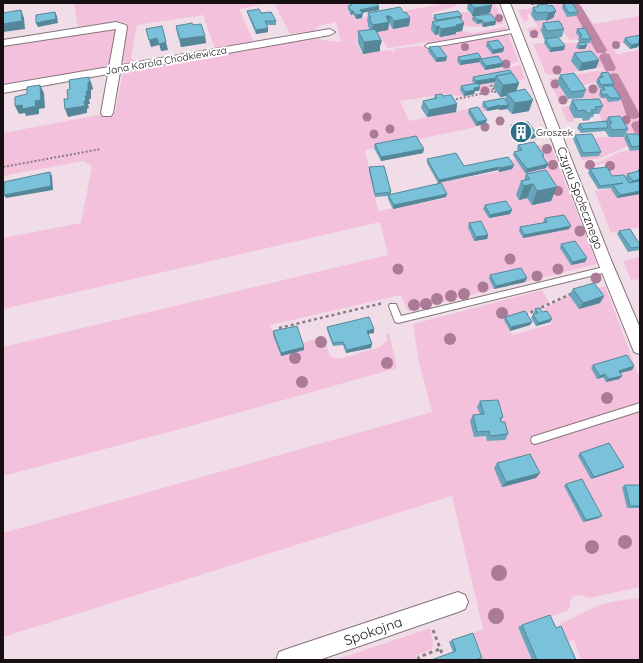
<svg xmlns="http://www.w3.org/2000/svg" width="643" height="663" viewBox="0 0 643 663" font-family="Quicksand,sans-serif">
<rect width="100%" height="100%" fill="#f0dde7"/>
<!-- green -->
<g fill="#f3c1db">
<path d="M 74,3 L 271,3 L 239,9 L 253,41 L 215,48 L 203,15 L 137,25 L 131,59 L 139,61 L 128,63 L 121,61 L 128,26 L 127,23 L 118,21 L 78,27 Z"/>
<path d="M 274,3 L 356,3 L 350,5 L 348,10 L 356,19 L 449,3 L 456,3 L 457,6 L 433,13 L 431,15 L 433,19 L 462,12 L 470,13 L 473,16 L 479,3 L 495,3 L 503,24 L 495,25 L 490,17 L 472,20 L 477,24 L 481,23 L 483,26 L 473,27 L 457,25 L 431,29 L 435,35 L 438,34 L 440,37 L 456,34 L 455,32 L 462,31 L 473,33 L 505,27 L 506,30 L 427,44 L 426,42 L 387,48 L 382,38 L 356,42 L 362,54 L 389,50 L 393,52 L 395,51 L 393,49 L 418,46 L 429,47 L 430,49 L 508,34 L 519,62 L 501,65 L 480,63 L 487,71 L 520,65 L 525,79 L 489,86 L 492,90 L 481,93 L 476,87 L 460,90 L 464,96 L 463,97 L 446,94 L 400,101 L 409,121 L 482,106 L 487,111 L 478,113 L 476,126 L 477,127 L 365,150 L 378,211 L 446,198 L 438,183 L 512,169 L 507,161 L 516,159 L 525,173 L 533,146 L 550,144 L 597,264 L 525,282 L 489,279 L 494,289 L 408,311 L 401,295 L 270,325 L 281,356 L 302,343 L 323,337 L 330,356 L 338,359 L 354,355 L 355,354 L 380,347 L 387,340 L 386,334 L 389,333 L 397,368 L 180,429 L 3,476 L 3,347 L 388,255 L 380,222 L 3,309 L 3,238 L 81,223 L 92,166 L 83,161 L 3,176 L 3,133 L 115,112 L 123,72 L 317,38 L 322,40 L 341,42 L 336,22 L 318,26 L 314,31 L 290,34 Z"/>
<path d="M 555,3 L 579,3 L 593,24 L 640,16 L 640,39 L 611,45 L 617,54 L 640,50 L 640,144 L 624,138 L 628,146 L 597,159 L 582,160 L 573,139 L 581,157 L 599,156 L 590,138 L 623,136 L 601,125 L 602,121 L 599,114 L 570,108 L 575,121 L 567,122 L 561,107 L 594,104 L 591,98 L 584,99 L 580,93 L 587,92 L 585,89 L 588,89 L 587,87 L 597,84 L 600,88 L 601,81 L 588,84 L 577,89 L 558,82 L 569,101 L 559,102 L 549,79 L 603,70 L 601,67 L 596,68 L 588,59 L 572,62 L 579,71 L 552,75 L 546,74 L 533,44 L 544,43 L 550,52 L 557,41 L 567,43 L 592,42 L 587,32 L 576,33 L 581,39 L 570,40 L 563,32 L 538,34 L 540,38 L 531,38 L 527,28 L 538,27 L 535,21 L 551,20 L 527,13 L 529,19 L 524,22 L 518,10 L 556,5 Z"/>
<path d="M 111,29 L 116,31 L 110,63 L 104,67 L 3,84 L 3,47 Z"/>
<path d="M 629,150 L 631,151 L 640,150 L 640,227 L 611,233 L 595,191 L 626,186 L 610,180 L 605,171 L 614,170 L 609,162 L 584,168 L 584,165 L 602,161 L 617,153 Z"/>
<path d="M 640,257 L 640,284 L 637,279 L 631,280 L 623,261 Z"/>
<path d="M 605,286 L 640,379 L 640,587 L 589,598 L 580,595 L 573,596 L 570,601 L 570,607 L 567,611 L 518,627 L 532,660 L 483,660 L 474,632 L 483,629 L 452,496 L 3,637 L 3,533 L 432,412 L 419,362 L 413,324 L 542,290 L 549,303 L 523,315 L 504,320 L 512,335 L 552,324 L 543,309 L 569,295 L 579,309 L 601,303 L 593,290 Z"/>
<path d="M 640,598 L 640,660 L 581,660 L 574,640 L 567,642 L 560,624 L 599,605 L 616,601 Z"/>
<path d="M 430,628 L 433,641 L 432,649 L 417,655 L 415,660 L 335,660 Z"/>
</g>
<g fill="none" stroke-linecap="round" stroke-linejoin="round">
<!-- canal -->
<g fill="#bf87a5" fill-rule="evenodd">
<path d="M 577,3 L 581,6 L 607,50 L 605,53 L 597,53 L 595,50 L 571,6 L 572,4 Z"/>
<path d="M 605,53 L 609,54 L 616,68 L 614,71 L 606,71 L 599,57 L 601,54 Z"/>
<path d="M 614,73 L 618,74 L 640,115 L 638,118 L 633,119 L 628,118 C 625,113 623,104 621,100 C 616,93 612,85 608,77 L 610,74 Z"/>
<path d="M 638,121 L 640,121 L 640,134 L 635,133 L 631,125 L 633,122 Z"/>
</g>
<!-- service casing -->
<g stroke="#85747c" stroke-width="2">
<g id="service">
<path d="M 516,29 L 519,31 L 518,32 L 428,48 L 425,46 L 428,44 Z"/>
<path d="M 608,266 L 611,267 L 612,269 L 611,271 L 398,323 L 395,322 L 389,306 L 390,304 L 396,304 L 401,316 Z"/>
<path d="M 640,403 L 640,411 L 535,444 L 532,443 L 531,440 L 532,437 L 535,436 Z"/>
</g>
</g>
<!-- minor casing -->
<g stroke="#85747c" stroke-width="2">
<g id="minor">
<path d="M 500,3 L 510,3 L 611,260 L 640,328 L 640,354 L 634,352 L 632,347 L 597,260 Z"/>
<path d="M 116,22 L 126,25 L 127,27 L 121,65 L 330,29 L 335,32 L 330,35 L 120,72 L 113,113 L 111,116 L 103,116 L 101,113 L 108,74 L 3,93 L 3,85 L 109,67 L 116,29 L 3,46 L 3,40 Z"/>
<path d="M 458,592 L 465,595 L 468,602 L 465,609 L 458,612 L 319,660 L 276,660 L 279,652 L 287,649 Z"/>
</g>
</g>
<!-- path-far2 -->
<g stroke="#897c83" stroke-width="2" stroke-dasharray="2 2" stroke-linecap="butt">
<path d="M 496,91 L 495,92 L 491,86 L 497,85"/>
<path d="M 452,100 L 494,91"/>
<path d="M 3,167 L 101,149"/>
</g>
<!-- path-far1 -->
<g stroke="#897c83" stroke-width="2.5" stroke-dasharray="3 3" stroke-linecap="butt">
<path d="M 525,315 L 573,293"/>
<path d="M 279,328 L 383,303"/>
</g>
<!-- path -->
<g stroke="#897c83" stroke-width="3" stroke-dasharray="3.5 3.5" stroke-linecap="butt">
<path d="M 433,630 L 443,656"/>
<path d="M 418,660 L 419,657 L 440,649"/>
</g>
<!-- service -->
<use href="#service" fill="#fff" fill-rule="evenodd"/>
<!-- minor -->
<use href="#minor" fill="#fff" fill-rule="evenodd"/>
</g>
<!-- trees -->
<g fill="#a97b96">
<circle cx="499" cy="18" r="4"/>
<circle cx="534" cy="34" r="4"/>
<circle cx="616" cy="45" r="4"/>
<circle cx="465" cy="47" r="4"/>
<circle cx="506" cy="64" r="4.5"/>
<circle cx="557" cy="70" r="4.5"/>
<circle cx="555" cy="84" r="4.5"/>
<circle cx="593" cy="89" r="4.5"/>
<circle cx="485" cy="91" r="4.5"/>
<circle cx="563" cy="100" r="4.5"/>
<circle cx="367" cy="117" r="4.5"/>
<circle cx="626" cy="120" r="4.5"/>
<circle cx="500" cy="121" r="4.5"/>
<circle cx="485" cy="127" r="4.5"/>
<circle cx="390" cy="129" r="4.5"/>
<circle cx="374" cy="134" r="4.5"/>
<circle cx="547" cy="149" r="5"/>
<circle cx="553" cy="165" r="5"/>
<circle cx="590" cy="165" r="5"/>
<circle cx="610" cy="166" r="5"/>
<circle cx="558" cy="191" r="5"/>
<circle cx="580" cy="231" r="5.5"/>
<circle cx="510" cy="259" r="5.5"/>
<circle cx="398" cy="269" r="5.5"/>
<circle cx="558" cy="269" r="5.5"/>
<circle cx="537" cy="276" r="5.5"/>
<circle cx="596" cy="278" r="5.5"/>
<circle cx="483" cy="287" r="5.5"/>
<circle cx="464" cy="294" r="6"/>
<circle cx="451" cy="296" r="6"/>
<circle cx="437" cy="299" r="6"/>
<circle cx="426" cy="304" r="6"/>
<circle cx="414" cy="305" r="6"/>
<circle cx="502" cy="313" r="6"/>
<circle cx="450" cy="339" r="6"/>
<circle cx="321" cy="342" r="6"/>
<circle cx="295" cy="358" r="6"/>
<circle cx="387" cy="363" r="6"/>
<circle cx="302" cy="382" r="6"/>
<circle cx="607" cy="398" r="6"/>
<circle cx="625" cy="542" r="7"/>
<circle cx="592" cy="547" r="7"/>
<circle cx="499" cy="573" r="8"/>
<circle cx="496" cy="616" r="8"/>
</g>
<!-- wall -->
<g fill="#69a6bb">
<path d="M 350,3 L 376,3 L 379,10 L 362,13 L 362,18 L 356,19 L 353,14 L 351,15 L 348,9 L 348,6 L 350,5 Z"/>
<path d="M 468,3 L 490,3 L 490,13 L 479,15 L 496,21 L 495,25 L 483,27 L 481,23 L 477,24 L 472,20 L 473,16 L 467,9 Z"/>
<path d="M 563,4 L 578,12 L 576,16 L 567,17 L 562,8 Z"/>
<path d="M 537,5 L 548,6 L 556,11 L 553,18 L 546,21 L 545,20 L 535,21 L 531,15 L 533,7 L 537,7 Z"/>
<path d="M 247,11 L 261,13 L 276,21 L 276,25 L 266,25 L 268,28 L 268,32 L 256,34 L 248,15 Z"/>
<path d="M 368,13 L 404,13 L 410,18 L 409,26 L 393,29 L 389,23 L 388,30 L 377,32 L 381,44 L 380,45 L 380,51 L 363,54 L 358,43 L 358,31 L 370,30 L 368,26 L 368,23 L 367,21 Z"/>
<path d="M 434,15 L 461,20 L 464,23 L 462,31 L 456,32 L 456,34 L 440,37 L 438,34 L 435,35 L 431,30 L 432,22 L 435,21 L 433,19 Z"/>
<path d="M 543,23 L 562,25 L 562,26 L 564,29 L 562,37 L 544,39 L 541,30 Z"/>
<path d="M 193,25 L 205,36 L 206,43 L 181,47 L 177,33 L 176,26 Z"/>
<path d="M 577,29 L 591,39 L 590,43 L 585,43 L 587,45 L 585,49 L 578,49 L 576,47 L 578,43 L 580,43 L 578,40 L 579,37 L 576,33 Z"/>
<path d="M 640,35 L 640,44 L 638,47 L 630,49 L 623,42 L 625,38 Z"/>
<path d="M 545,39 L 564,50 L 550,52 L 544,43 Z"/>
<path d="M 487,42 L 504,48 L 503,52 L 492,54 L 486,46 Z"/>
<path d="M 429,47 L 446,61 L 436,62 L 428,51 Z"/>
<path d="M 574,53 L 599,60 L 596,68 L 579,71 L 571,61 Z"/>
<path d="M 458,57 L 481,58 L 480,62 L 460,65 L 457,61 Z"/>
<path d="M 481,59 L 503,63 L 502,67 L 485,70 L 480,63 Z"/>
<path d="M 601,73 L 614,84 L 613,86 L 621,98 L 619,101 L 608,102 L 606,98 L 601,98 L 599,94 L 602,88 L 600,89 L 596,82 L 598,78 L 599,78 L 599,77 Z"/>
<path d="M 513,75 L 519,83 L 516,91 L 529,111 L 512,114 L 507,109 L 499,110 L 498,109 L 487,111 L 482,106 L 483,102 L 505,100 L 506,96 L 500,97 L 493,87 L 495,82 L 478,85 L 479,91 L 475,91 L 474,94 L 464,96 L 460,90 L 461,86 L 474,83 L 472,81 L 473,77 Z"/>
<path d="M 560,75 L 586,90 L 583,98 L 568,99 L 557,82 Z"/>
<path d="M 435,95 L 457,104 L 456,112 L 427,117 L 421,108 L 423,101 L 434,98 Z"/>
<path d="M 572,100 L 603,106 L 599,114 L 594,114 L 593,117 L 591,117 L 589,120 L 583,121 L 582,118 L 574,118 L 569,108 Z"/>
<path d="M 469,109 L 487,120 L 485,124 L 476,126 L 468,113 Z"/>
<path d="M 608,117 L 628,129 L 624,137 L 609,137 L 605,131 L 581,133 L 577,128 L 579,124 L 606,121 Z"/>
<path d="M 511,125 L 537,134 L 535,138 L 519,141 L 510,129 Z"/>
<path d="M 626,134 L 640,137 L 640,150 L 630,151 L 624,138 Z"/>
<path d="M 575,135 L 601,152 L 599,156 L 581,157 L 573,139 Z"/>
<path d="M 375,144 L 423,153 L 381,161 L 374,148 Z"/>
<path d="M 518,145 L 544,155 L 543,158 L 548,164 L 546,168 L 525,173 L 513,155 L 514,152 L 518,151 L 517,149 Z"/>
<path d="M 427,159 L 464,166 L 514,165 L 512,169 L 499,172 L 498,170 L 438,183 L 427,163 Z"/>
<path d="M 369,167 L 391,192 L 391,194 L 446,197 L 393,209 L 388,199 L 388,196 L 375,197 L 369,171 Z"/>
<path d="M 590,169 L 612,176 L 626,177 L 627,174 L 637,172 L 638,170 L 640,169 L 640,194 L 617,198 L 611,189 L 612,188 L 598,189 L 588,173 Z"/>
<path d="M 526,174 L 551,201 L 532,205 L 527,198 L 519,200 L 516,195 L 521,181 L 524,180 Z"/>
<path d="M 485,205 L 512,210 L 510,214 L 489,218 L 483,209 Z"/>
<path d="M 545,218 L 569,229 L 523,238 L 519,231 L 520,227 L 544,223 L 543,222 Z"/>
<path d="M 469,223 L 488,235 L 487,239 L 474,241 L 468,227 Z"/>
<path d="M 619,231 L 640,245 L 640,248 L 639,250 L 628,252 L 617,234 Z"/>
<path d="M 561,244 L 585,262 L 571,265 L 560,248 Z"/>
<path d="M 490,275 L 525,282 L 494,289 L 489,279 Z"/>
<path d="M 573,289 L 604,296 L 600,303 L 579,309 L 569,295 Z"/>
<path d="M 535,309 L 542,312 L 550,322 L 536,326 L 531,318 L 533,314 L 535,314 L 534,312 Z"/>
<path d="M 505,317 L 530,325 L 510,331 L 504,320 Z"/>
<path d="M 327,327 L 374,329 L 374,333 L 368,334 L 372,344 L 371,348 L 346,353 L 343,345 L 333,346 L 327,330 Z"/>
<path d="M 273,331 L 304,347 L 304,350 L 281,356 L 273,335 Z"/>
<path d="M 593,365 L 634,366 L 632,370 L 620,373 L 622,376 L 619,379 L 606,382 L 603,377 L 597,379 L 591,368 Z"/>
<path d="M 480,401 L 503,417 L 501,421 L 508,434 L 505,440 L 487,441 L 486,436 L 474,437 L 470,421 L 473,415 L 480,414 L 477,407 Z"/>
<path d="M 580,453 L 624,467 L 621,469 L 591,479 L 578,456 Z"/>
<path d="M 497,463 L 536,478 L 502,487 L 494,468 Z"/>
<path d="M 566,484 L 599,518 L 583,522 L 564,486 Z"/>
<path d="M 625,485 L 640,485 L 640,508 L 627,508 L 622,487 Z"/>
<path d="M 522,625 L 556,628 L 576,660 L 532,660 L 518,627 Z"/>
<path d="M 452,640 L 478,659 L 453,652 L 449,642 Z"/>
</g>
<!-- shaded-wall -->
<g fill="#558799">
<path d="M 531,3 L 545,3 L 531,5 Z"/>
<path d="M 492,5 L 490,13 L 472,16 L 474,8 Z"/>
<path d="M 379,6 L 379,10 L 360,13 L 360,10 Z"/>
<path d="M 21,10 L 24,18 L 25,29 L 3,32 L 3,24 Z"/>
<path d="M 351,11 L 353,11 L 353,14 L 351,15 Z"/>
<path d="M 556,11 L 553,18 L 546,21 L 548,13 Z"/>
<path d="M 55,12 L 57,16 L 58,23 L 38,27 L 36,23 Z"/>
<path d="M 363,14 L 362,18 L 356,19 L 356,15 Z"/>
<path d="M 386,16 L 390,16 L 388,30 L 372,33 L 373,25 Z"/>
<path d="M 462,16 L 461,20 L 437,24 L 437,20 Z"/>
<path d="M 410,18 L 409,26 L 393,29 L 394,21 Z"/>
<path d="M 478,20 L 482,20 L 481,23 L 477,24 Z"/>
<path d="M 496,21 L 495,25 L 483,27 L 484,23 Z"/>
<path d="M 464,23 L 462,31 L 456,32 L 456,34 L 440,37 L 441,29 L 456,25 Z"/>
<path d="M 439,26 L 438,34 L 435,35 L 436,27 Z"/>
<path d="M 268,28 L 268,32 L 256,34 L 256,30 Z"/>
<path d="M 205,36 L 206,43 L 181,47 L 180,39 Z"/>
<path d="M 157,38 L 159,45 L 151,47 L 149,40 Z"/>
<path d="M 381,40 L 382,40 L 381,44 L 380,45 L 380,51 L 363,54 L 364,42 Z"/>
<path d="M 638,41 L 640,41 L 640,44 L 638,47 L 630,49 L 631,45 Z"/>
<path d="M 166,42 L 168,50 L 161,51 L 159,44 Z"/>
<path d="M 587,45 L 585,49 L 578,49 L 580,46 Z"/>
<path d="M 565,46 L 564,50 L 550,52 L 551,48 Z"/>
<path d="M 504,48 L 503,52 L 492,54 L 493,50 Z"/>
<path d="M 447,57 L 446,61 L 436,62 L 437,58 Z"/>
<path d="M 481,58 L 480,62 L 460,65 L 461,61 Z"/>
<path d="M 599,60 L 596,68 L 579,71 L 582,63 Z"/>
<path d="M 503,63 L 502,67 L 485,70 L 486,66 Z"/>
<path d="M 89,77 L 92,85 L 93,89 L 91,90 L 91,99 L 89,99 L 90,104 L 88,104 L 89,108 L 87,109 L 87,113 L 68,117 L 65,109 L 84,101 Z"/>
<path d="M 496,78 L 495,82 L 475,85 L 476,81 Z"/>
<path d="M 519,83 L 515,94 L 507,93 L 506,96 L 500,97 L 503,85 Z"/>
<path d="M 40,85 L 44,93 L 45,108 L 39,109 L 39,114 L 26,116 L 25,113 L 19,114 L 15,106 L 22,105 L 35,101 Z"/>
<path d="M 480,87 L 479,91 L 475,91 L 474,94 L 464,96 L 465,92 L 474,88 Z"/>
<path d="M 533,100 L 529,111 L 512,114 L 515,103 Z"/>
<path d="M 457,104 L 456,112 L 427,117 L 429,110 Z"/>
<path d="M 500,105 L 498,109 L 487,111 L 488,108 Z"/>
<path d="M 509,105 L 507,109 L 499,110 L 500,106 Z"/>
<path d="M 487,120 L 485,124 L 476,126 L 477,122 Z"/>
<path d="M 537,134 L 535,138 L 519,141 L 520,138 Z"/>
<path d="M 424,149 L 423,153 L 381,161 L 381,157 Z"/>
<path d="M 548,164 L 546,168 L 525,173 L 527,169 Z"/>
<path d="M 514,165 L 512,169 L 499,172 L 500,168 Z"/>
<path d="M 499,167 L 498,170 L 438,183 L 439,180 Z"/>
<path d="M 50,172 L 52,176 L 53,190 L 6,198 L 4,195 Z"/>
<path d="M 640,179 L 640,183 L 630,184 L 633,181 Z"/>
<path d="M 533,184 L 527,198 L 519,200 L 524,186 Z"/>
<path d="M 557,187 L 551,201 L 532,205 L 537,191 Z"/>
<path d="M 640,191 L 640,194 L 617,198 L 620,195 Z"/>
<path d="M 447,194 L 446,197 L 393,209 L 394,205 Z"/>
<path d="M 512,210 L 510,214 L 489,218 L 490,215 Z"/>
<path d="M 571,226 L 569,229 L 523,238 L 524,235 Z"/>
<path d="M 488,235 L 487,239 L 474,241 L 476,237 Z"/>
<path d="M 587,258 L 585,262 L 571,265 L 573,262 Z"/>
<path d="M 527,278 L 525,282 L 494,289 L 496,286 Z"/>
<path d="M 604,296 L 600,303 L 579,309 L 583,303 Z"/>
<path d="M 552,319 L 550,322 L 536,326 L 538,323 Z"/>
<path d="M 532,322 L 530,325 L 510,331 L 511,327 Z"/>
<path d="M 374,329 L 374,333 L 366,334 L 367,331 Z"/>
<path d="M 372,344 L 371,348 L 346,353 L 347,350 Z"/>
<path d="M 304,347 L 304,350 L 281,356 L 281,353 Z"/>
<path d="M 634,366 L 632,370 L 616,374 L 619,371 Z"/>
<path d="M 605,374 L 603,377 L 597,379 L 600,376 Z"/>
<path d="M 622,376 L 619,379 L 606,382 L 608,379 Z"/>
<path d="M 624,467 L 621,469 L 591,479 L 594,477 Z"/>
<path d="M 540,473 L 536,478 L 502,487 L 506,482 Z"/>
<path d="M 602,516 L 599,518 L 583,522 L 586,520 Z"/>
</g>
<!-- building -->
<g fill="#7ac1da" stroke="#558799">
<path d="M 351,3 L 376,3 L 379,6 L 360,10 L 363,14 L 356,15 L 353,11 L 351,11 L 348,6 L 352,5 Z"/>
<path d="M 470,3 L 490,3 L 492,5 L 474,8 Z"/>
<path d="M 572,3 L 578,12 L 569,13 L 563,4 Z"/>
<path d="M 547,4 L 548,6 L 552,5 L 556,11 L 548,13 L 547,12 L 537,13 L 533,7 L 538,7 L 537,5 Z"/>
<path d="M 400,7 L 404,13 L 406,12 L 410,18 L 394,21 L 390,16 L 386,16 L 389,22 L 373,25 L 369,19 L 371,18 L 368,13 Z"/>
<path d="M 259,9 L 261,13 L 271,12 L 276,21 L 265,21 L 268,28 L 256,30 L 247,11 Z"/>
<path d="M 21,10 L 22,21 L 3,24 L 3,13 Z"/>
<path d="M 458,11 L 462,16 L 437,20 L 434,15 Z"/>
<path d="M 55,12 L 56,19 L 36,23 L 36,15 Z"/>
<path d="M 491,14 L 496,21 L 484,23 L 482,20 L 478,20 L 473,16 Z"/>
<path d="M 459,17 L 464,23 L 456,25 L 458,26 L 441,29 L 439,26 L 436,27 L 432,22 Z"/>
<path d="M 559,21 L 562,25 L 561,25 L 564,29 L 547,31 L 543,23 Z"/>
<path d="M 192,23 L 193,25 L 201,24 L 205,36 L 180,39 L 176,26 Z"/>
<path d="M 162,26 L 166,42 L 159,44 L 157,38 L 149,40 L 146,29 Z"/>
<path d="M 585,28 L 591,39 L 582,39 L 580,36 L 582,35 L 577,29 Z"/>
<path d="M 375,29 L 381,40 L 364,42 L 358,31 Z"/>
<path d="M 640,35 L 640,41 L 638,41 L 640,43 L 631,45 L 625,38 Z"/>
<path d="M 558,37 L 565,46 L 551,48 L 545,39 Z"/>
<path d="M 498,40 L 504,48 L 493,50 L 487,42 Z"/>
<path d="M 585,42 L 587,45 L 580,46 L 578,43 Z"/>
<path d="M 439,46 L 447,57 L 437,58 L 429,47 Z"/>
<path d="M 591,51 L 599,60 L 582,63 L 574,53 Z"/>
<path d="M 478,53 L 481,58 L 461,61 L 458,57 Z"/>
<path d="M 498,56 L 503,63 L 486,66 L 481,59 Z"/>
<path d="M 510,70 L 513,75 L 512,73 L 496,76 L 496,78 L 476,81 L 473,77 Z"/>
<path d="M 608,72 L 614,84 L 601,85 L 598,78 L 603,77 L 601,73 Z"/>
<path d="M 512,73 L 519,83 L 503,85 L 496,76 Z"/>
<path d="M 574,73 L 586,90 L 571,92 L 560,75 Z"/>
<path d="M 89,77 L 90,82 L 88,82 L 88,91 L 86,91 L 87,96 L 85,96 L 86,101 L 84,101 L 85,106 L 65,109 L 64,99 L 68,99 L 67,90 L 70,89 L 69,80 Z"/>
<path d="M 477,83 L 480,87 L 474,88 L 475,90 L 465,92 L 461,86 Z"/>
<path d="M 40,85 L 41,100 L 35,101 L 36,106 L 23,109 L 22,105 L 15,106 L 15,97 L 27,94 L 27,87 Z"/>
<path d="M 603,86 L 613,86 L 621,98 L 610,98 L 607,94 L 603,95 L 600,90 L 605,90 Z"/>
<path d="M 525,89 L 533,100 L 515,103 L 507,93 Z"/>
<path d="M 442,94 L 443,96 L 451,95 L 457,104 L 429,110 L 423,101 L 437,98 L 435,95 Z"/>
<path d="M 504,98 L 509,105 L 500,106 L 500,105 L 488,108 L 483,102 Z"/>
<path d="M 599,99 L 603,106 L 595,107 L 597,109 L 591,110 L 593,113 L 587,113 L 585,110 L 578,111 L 572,100 Z"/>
<path d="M 478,107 L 487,120 L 477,122 L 469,109 Z"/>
<path d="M 620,116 L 628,129 L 612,130 L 609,124 L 612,123 L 608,117 Z"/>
<path d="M 606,121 L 608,125 L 607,128 L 583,129 L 579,124 Z"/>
<path d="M 528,122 L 537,134 L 520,138 L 511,125 Z"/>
<path d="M 592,134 L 601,152 L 583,153 L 575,135 Z"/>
<path d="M 626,134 L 638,134 L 640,137 L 640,146 L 632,147 Z"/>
<path d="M 416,136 L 424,149 L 381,157 L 375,144 Z"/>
<path d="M 534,142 L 544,155 L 542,156 L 548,164 L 527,169 L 514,152 L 522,150 L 518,145 Z"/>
<path d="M 456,153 L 464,166 L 508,157 L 514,165 L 500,168 L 499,167 L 439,180 L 427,159 Z"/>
<path d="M 384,166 L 391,192 L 375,194 L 369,167 Z"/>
<path d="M 607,167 L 612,176 L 624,175 L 629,183 L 640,181 L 640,191 L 620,195 L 613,185 L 623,183 L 600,186 L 590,169 Z"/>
<path d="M 640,169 L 640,179 L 633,181 L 627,174 L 639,171 L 638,170 Z"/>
<path d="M 546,170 L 557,187 L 537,191 L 533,184 L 524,186 L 521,181 L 530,179 L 526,174 Z"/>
<path d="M 50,172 L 51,186 L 4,195 L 4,182 Z"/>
<path d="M 441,183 L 447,194 L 394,205 L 388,195 Z"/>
<path d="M 506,201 L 512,210 L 490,215 L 485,205 Z"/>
<path d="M 564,215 L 571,226 L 524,235 L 520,227 L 547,222 L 545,218 Z"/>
<path d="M 481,221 L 488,235 L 476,237 L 469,223 Z"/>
<path d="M 630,229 L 640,245 L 640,247 L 631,248 L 619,231 Z"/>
<path d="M 575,241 L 587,258 L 573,262 L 561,244 Z"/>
<path d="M 521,268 L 527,278 L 496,286 L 490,275 Z"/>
<path d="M 594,283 L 604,296 L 583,303 L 573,289 Z"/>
<path d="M 540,308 L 542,312 L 547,311 L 552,319 L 538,323 L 533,314 L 538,313 L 535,309 Z"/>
<path d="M 525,311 L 532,322 L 511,327 L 505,317 Z"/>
<path d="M 369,317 L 374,329 L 367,331 L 372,344 L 347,350 L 343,342 L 333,343 L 327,327 Z"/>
<path d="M 297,326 L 304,347 L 281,353 L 273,331 Z"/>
<path d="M 627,355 L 634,366 L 619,371 L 622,376 L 608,379 L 605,374 L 600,376 L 593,365 Z"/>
<path d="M 498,400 L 503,417 L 500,418 L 501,422 L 505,422 L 508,434 L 490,436 L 489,431 L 477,432 L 473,415 L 484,414 L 480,401 Z"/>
<path d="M 609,443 L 624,467 L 594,477 L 580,453 Z"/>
<path d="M 530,454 L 540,473 L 506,482 L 497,463 Z"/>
<path d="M 582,479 L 602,516 L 586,520 L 566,484 Z"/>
<path d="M 625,485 L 640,485 L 640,506 L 630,506 Z"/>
<path d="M 550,615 L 556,628 L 561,626 L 576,660 L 537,660 L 522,625 Z"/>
<path d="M 473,633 L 482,658 L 477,659 L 478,660 L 431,660 L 456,651 L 452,640 Z"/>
</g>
<!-- icons -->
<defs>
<g id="building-disc" transform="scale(1.15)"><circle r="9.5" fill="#2f6f83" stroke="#fff"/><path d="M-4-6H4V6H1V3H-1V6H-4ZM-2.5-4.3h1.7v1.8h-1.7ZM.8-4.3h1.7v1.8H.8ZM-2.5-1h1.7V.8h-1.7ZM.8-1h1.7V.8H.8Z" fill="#fff"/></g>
</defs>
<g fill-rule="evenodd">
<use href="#building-disc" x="521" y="132"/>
</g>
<g text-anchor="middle" stroke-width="4" stroke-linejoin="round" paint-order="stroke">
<!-- far-street labels -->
<g font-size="10" fill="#171013" stroke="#fff">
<text transform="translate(166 60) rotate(-10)" y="4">Jana Karola Chodkiewicza</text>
</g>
<!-- far-poi labels -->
<g font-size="10" fill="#171013" stroke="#fff" text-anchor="start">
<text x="536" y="136">Groszek</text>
</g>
<!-- street labels -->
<g font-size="12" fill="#171013" stroke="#fff">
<text transform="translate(580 198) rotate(69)" y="4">Czynu Społecznego</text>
</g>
<!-- near-street labels -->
<g font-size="14" fill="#171013" stroke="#fff">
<text transform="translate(373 631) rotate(-19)" y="5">Spokojna</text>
</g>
</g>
<!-- border -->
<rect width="643" height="663" fill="none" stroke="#171013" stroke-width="8"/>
</svg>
